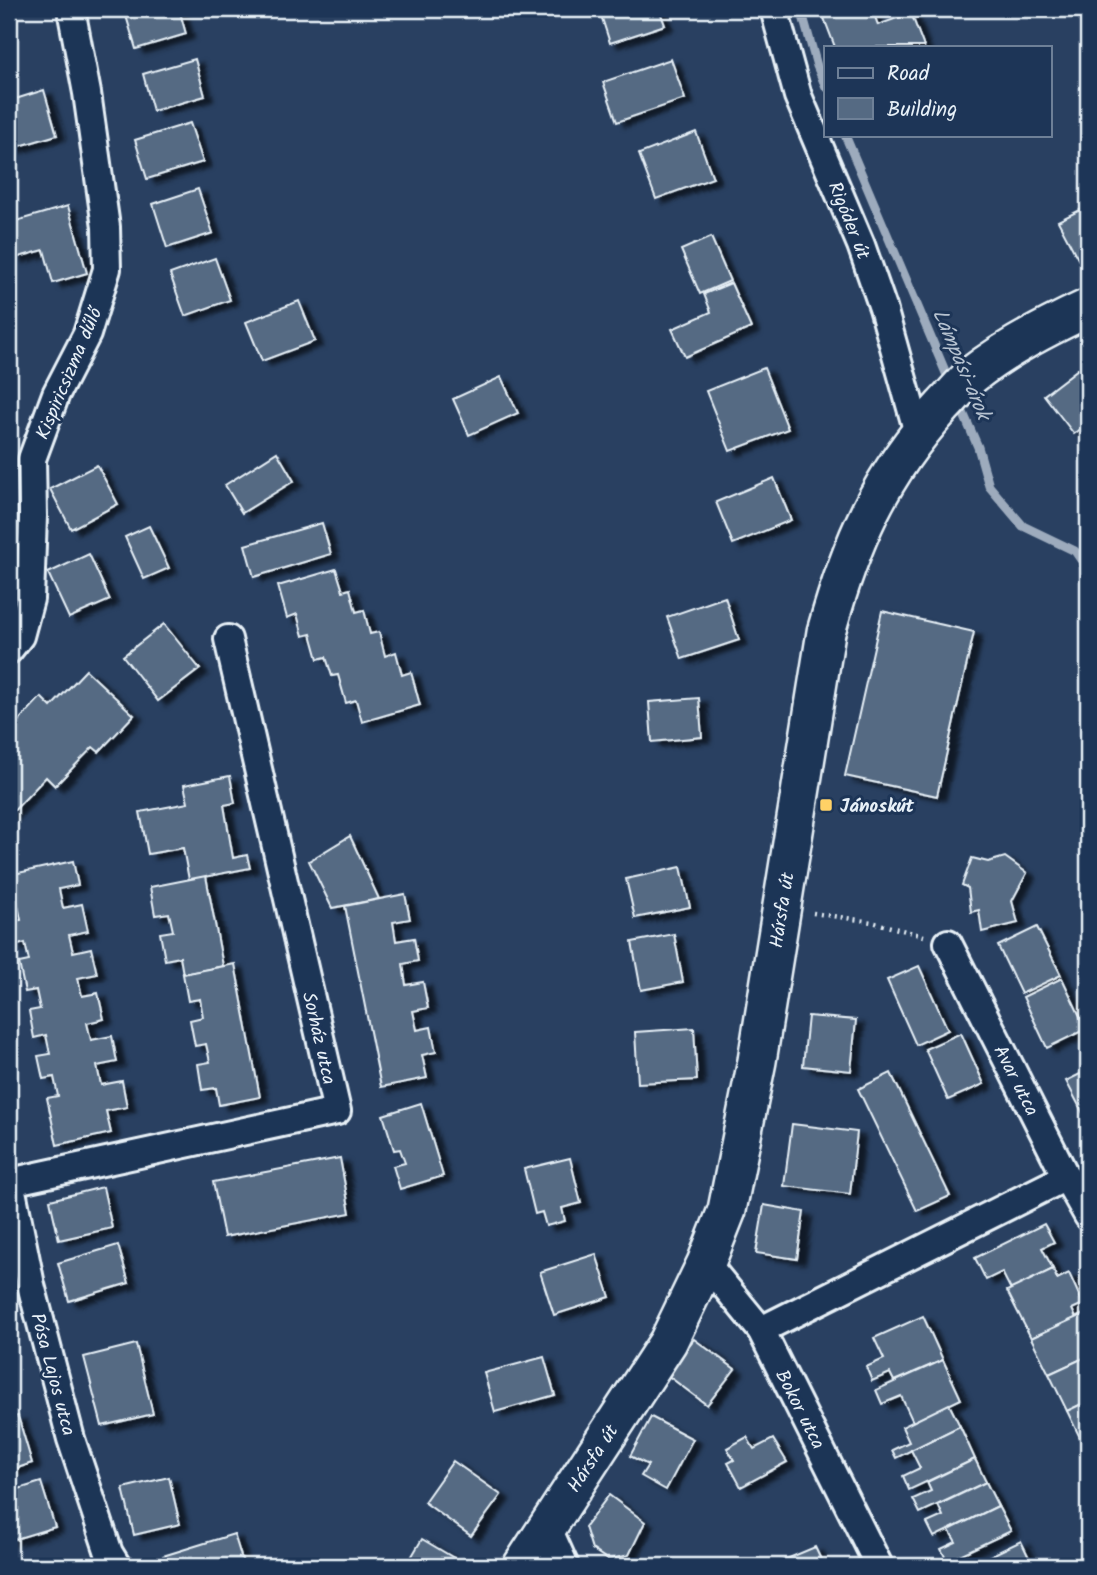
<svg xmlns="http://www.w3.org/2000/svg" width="1097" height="1575" viewBox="0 0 1097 1575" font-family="Kalam,sans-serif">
<defs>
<filter id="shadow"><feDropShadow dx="8" dy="4.5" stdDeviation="2" flood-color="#0009"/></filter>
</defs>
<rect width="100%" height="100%" fill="#294061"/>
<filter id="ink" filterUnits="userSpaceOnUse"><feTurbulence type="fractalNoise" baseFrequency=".0143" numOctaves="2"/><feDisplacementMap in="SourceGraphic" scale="14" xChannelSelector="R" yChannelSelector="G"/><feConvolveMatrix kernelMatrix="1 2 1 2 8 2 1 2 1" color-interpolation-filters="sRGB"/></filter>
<g filter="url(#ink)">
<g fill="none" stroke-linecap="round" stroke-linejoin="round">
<!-- stream -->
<g stroke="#9dabbd" stroke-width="9">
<path d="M 801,9 L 817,66 L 826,87"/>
<path d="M 845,135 L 951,385"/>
<path d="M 958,401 L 978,447 L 989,486 L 1023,526 L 1075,551 L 1088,570"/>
</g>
</g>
<!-- building -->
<g fill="#556a83" stroke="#e8f1f8" stroke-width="2" filter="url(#shadow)">
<path d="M 124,9 L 179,9 L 186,34 L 136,49 Z"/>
<path d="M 599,9 L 659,9 L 665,25 L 610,43 Z"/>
<path d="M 833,9 L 872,9 L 878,25 L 911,13 L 924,47 L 835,47 L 824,18 L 835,14 Z"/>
<path d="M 195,59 L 205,96 L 153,111 L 143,74 Z"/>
<path d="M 671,59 L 685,99 L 617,122 L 603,82 Z"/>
<path d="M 44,90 L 57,135 L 13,148 L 9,133 L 9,101 Z"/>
<path d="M 190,123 L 203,162 L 147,179 L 135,140 Z"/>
<path d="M 696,132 L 713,178 L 656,199 L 639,154 Z"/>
<path d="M 198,189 L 213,233 L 167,248 L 153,204 Z"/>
<path d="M 68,206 L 87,273 L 53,283 L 44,250 L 15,258 L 9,236 L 9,223 Z"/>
<path d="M 1088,206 L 1088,256 L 1079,261 L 1058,221 Z"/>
<path d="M 711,237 L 730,281 L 700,294 L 681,250 Z"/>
<path d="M 215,258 L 230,300 L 185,316 L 170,274 Z"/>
<path d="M 731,283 L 751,328 L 685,357 L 672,329 L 711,312 L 704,294 Z"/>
<path d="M 299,301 L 315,341 L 262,361 L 246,322 Z"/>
<path d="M 764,368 L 788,429 L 730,451 L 706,391 Z"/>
<path d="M 1078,369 L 1088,381 L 1088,424 L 1074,434 L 1044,395 Z"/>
<path d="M 501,377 L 518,413 L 469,435 L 453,399 Z"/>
<path d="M 277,452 L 294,481 L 242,513 L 225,485 Z"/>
<path d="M 97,465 L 118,504 L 71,529 L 50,489 Z"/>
<path d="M 774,478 L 791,520 L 733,544 L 716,502 Z"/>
<path d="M 322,523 L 331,554 L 254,577 L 245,545 Z"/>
<path d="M 149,526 L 169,568 L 144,579 L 125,537 Z"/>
<path d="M 89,554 L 110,600 L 69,618 L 48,573 Z"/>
<path d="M 336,569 L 343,591 L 350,589 L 356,612 L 364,610 L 370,634 L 379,632 L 385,656 L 396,652 L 402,675 L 411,672 L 420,705 L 362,722 L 356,700 L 346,703 L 338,675 L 332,676 L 326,657 L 318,659 L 311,634 L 303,636 L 297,614 L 287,618 L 278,586 Z"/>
<path d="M 725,597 L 739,640 L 682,659 L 667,617 Z"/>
<path d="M 882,611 L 974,632 L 937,796 L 845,776 Z"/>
<path d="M 164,624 L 200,669 L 158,701 L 123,656 Z"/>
<path d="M 86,670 L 134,715 L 99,752 L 93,747 L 55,786 L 46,777 L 9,816 L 9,731 L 41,697 L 51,707 Z"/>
<path d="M 699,698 L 702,737 L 652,742 L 649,702 Z"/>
<path d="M 230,776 L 235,803 L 224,805 L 233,858 L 247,855 L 250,868 L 189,880 L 183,848 L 148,854 L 140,812 L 188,803 L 184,785 Z"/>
<path d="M 350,836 L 379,899 L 332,908 L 309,861 Z"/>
<path d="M 1005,857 L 1027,873 L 1012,901 L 1018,923 L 982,932 L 979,910 L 971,912 L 968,888 L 962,885 L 972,858 L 988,862 Z"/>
<path d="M 73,861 L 78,885 L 59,889 L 63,908 L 82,904 L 88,931 L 69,935 L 73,952 L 91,948 L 97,974 L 78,978 L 82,996 L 98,993 L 104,1019 L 87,1023 L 91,1040 L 112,1036 L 117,1062 L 97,1066 L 101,1085 L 122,1081 L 127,1107 L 106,1111 L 111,1133 L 57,1145 L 47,1098 L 58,1096 L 54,1077 L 43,1079 L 38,1056 L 50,1054 L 46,1035 L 34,1038 L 29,1011 L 40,1009 L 36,990 L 25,992 L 19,963 L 29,961 L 25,943 L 15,946 L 10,922 L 21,920 L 17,900 L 9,901 L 9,875 Z"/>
<path d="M 681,867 L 690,907 L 635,918 L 626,879 Z"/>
<path d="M 206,876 L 223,966 L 183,974 L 180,957 L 165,960 L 160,933 L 173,931 L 169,913 L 155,915 L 150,887 Z"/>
<path d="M 405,894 L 410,919 L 393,922 L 396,941 L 414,938 L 418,961 L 403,964 L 406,985 L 423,982 L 428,1008 L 413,1011 L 417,1030 L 431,1027 L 436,1052 L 422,1055 L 427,1078 L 381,1087 L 345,906 Z"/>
<path d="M 1037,927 L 1061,975 L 1021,994 L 998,946 Z"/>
<path d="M 674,934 L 683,982 L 641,990 L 632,942 Z"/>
<path d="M 235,964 L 260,1097 L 219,1105 L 216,1088 L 202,1090 L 198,1064 L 210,1062 L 206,1044 L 195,1046 L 190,1020 L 203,1017 L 200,999 L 188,1001 L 183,974 Z"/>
<path d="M 919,966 L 948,1030 L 916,1045 L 887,980 Z"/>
<path d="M 1062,978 L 1086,1029 L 1047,1048 L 1023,997 Z"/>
<path d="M 808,1016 L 856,1020 L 851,1071 L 803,1066 Z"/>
<path d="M 694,1028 L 697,1080 L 638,1083 L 635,1032 Z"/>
<path d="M 961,1033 L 984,1084 L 948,1100 L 925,1049 Z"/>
<path d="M 1088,1070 L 1088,1123 L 1066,1081 Z"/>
<path d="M 891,1073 L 950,1196 L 917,1211 L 858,1089 Z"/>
<path d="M 421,1103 L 443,1176 L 400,1189 L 393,1166 L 405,1163 L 400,1149 L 394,1150 L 383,1115 Z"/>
<path d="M 792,1124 L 857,1132 L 850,1194 L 784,1186 Z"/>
<path d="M 340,1158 L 350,1213 L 224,1237 L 213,1182 Z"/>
<path d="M 570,1158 L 581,1203 L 562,1208 L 565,1221 L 546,1226 L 542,1212 L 535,1214 L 524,1169 Z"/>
<path d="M 103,1187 L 112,1228 L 59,1240 L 50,1200 Z"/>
<path d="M 764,1205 L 804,1212 L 797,1259 L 756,1253 Z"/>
<path d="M 1044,1224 L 1054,1242 L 1042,1248 L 1053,1269 L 1011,1290 L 1002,1272 L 986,1280 L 975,1258 Z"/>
<path d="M 118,1245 L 129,1283 L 69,1301 L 58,1263 Z"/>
<path d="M 596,1254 L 610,1297 L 554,1315 L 540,1272 Z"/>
<path d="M 1053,1269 L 1057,1279 L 1069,1273 L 1083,1304 L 1072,1309 L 1076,1318 L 1031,1338 L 1007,1291 Z"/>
<path d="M 1088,1312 L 1088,1356 L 1049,1374 L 1031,1338 Z"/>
<path d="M 923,1316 L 943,1360 L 894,1381 L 890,1373 L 872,1381 L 866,1367 L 884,1359 L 874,1338 Z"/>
<path d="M 694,1339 L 735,1369 L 707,1405 L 667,1375 Z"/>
<path d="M 136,1344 L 153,1414 L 102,1426 L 84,1357 Z"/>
<path d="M 1088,1356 L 1088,1401 L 1067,1411 L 1049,1374 Z"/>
<path d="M 544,1357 L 555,1395 L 495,1412 L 484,1373 Z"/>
<path d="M 943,1360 L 961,1399 L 913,1422 L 901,1396 L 882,1404 L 876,1390 Z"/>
<path d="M 1088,1401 L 1088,1449 L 1086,1450 L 1067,1411 Z"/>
<path d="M 949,1404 L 960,1426 L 896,1458 L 892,1450 L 909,1442 L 902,1427 Z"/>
<path d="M 18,1416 L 32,1463 L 9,1471 L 9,1418 Z"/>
<path d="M 651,1417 L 693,1439 L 666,1490 L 641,1476 L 648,1465 L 630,1456 Z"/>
<path d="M 960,1426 L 975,1459 L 909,1490 L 903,1476 L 920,1468 L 911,1450 Z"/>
<path d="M 747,1437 L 754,1449 L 773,1439 L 787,1462 L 741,1487 L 728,1463 L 734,1460 L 727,1448 Z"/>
<path d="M 975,1459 L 986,1482 L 920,1513 L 913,1499 L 931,1491 L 927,1482 Z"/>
<path d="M 453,1461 L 501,1495 L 471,1536 L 424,1502 Z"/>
<path d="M 169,1477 L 180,1524 L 134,1535 L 123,1488 Z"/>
<path d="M 41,1482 L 55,1527 L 9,1541 L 9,1492 Z"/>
<path d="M 986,1482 L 998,1506 L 934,1537 L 927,1523 L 943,1516 L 938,1505 Z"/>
<path d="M 609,1495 L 645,1522 L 629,1555 L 608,1560 L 592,1549 L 585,1527 Z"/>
<path d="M 998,1506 L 1011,1531 L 947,1561 L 941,1549 L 956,1542 L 949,1530 Z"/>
<path d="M 234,1534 L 244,1566 L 166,1566 L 163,1556 Z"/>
<path d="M 422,1539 L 459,1561 L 456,1566 L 406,1566 Z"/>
<path d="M 1021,1541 L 1033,1566 L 969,1566 Z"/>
<path d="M 815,1547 L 824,1566 L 770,1566 Z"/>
</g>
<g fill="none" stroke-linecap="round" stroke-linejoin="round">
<!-- street casing -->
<g stroke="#e8f1f8" stroke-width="32">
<g id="street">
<path d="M 774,9 L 798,96 L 861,245 L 883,308 L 918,433"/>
<path d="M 9,650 L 20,636 L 30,599 L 33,516 L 32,459 L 56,394 L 87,334 L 107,269 L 106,227 L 87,93 L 71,9"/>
<path d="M 948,943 L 1066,1177 L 1088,1216"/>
<path d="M 9,1176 L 31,1285 L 71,1439 L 109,1553 L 117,1566"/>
<path d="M 10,1182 L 337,1111 L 228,639"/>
<path d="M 706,1263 L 761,1330 L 879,1566"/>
<path d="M 761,1330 L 1066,1177"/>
<path d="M 547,1526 L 565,1566"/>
</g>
</g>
<!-- secondary casing -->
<g stroke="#e8f1f8" stroke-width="42">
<path id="secondary" d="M 522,1566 L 668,1342 L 706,1263 L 727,1210 L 757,1061 L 826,632 C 851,543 879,476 943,406 C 953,396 962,384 972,375 C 1006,348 1049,326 1088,308"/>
</g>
<!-- path -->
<path stroke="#e8f1f8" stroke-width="4.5" stroke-dasharray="2 5" stroke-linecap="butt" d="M 813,913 L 872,922 L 924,936"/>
<!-- street -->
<use href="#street" stroke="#1d3557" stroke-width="26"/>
<!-- secondary -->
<use href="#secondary" stroke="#1d3557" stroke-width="37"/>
</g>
</g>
<!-- markers -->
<rect fill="#ffd166" stroke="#1d3557" stroke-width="2.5" x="819" y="798" width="14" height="14" rx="3.5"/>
<g text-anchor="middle" stroke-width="6" stroke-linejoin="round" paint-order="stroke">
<!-- street labels -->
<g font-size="19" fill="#e8f1f8" stroke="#1d3557">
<text transform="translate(850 220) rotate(68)" y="7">Rigóder út</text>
<text transform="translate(68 373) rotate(-67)" y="7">Kispiricsizma dűlő</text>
<text transform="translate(781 910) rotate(-81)" y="7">Hársfa út</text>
<text transform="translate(320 1038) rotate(77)" y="7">Sorház utca</text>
<text transform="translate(1017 1080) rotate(63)" y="7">Avar utca</text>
<text transform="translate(54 1374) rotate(75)" y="7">Pósa Lajos utca</text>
<text transform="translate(801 1409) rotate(63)" y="7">Bokor utca</text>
<text transform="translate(592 1458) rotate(-57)" y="7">Hársfa út</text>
</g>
<!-- poi labels -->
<g font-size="19" font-weight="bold" fill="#e8f1f8" stroke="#1d3557" text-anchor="start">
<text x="840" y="812">Jánoskút</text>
</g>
<!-- water labels -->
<g font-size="21" font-style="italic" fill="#b6c2d0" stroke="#1d3557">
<text transform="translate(962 364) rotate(67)" y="7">Lámpási-árok</text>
</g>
</g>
<!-- margin -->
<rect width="1097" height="1575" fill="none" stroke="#1d3557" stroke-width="35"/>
<rect x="18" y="18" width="1062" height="1540" fill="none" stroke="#e8f1f8" stroke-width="2.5" filter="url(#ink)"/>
<!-- legend -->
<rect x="824" y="46" width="228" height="91" fill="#1d3557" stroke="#6e8097" stroke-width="2"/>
<rect x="838" y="68" width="35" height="10" fill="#1d3557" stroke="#6e8097" stroke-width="2"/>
<text x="887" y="80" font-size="21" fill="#e8f1f8">Road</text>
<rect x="838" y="98" width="35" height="21" fill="#556a83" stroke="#6e8097" stroke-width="2"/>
<text x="887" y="116" font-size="21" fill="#e8f1f8">Building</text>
</svg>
